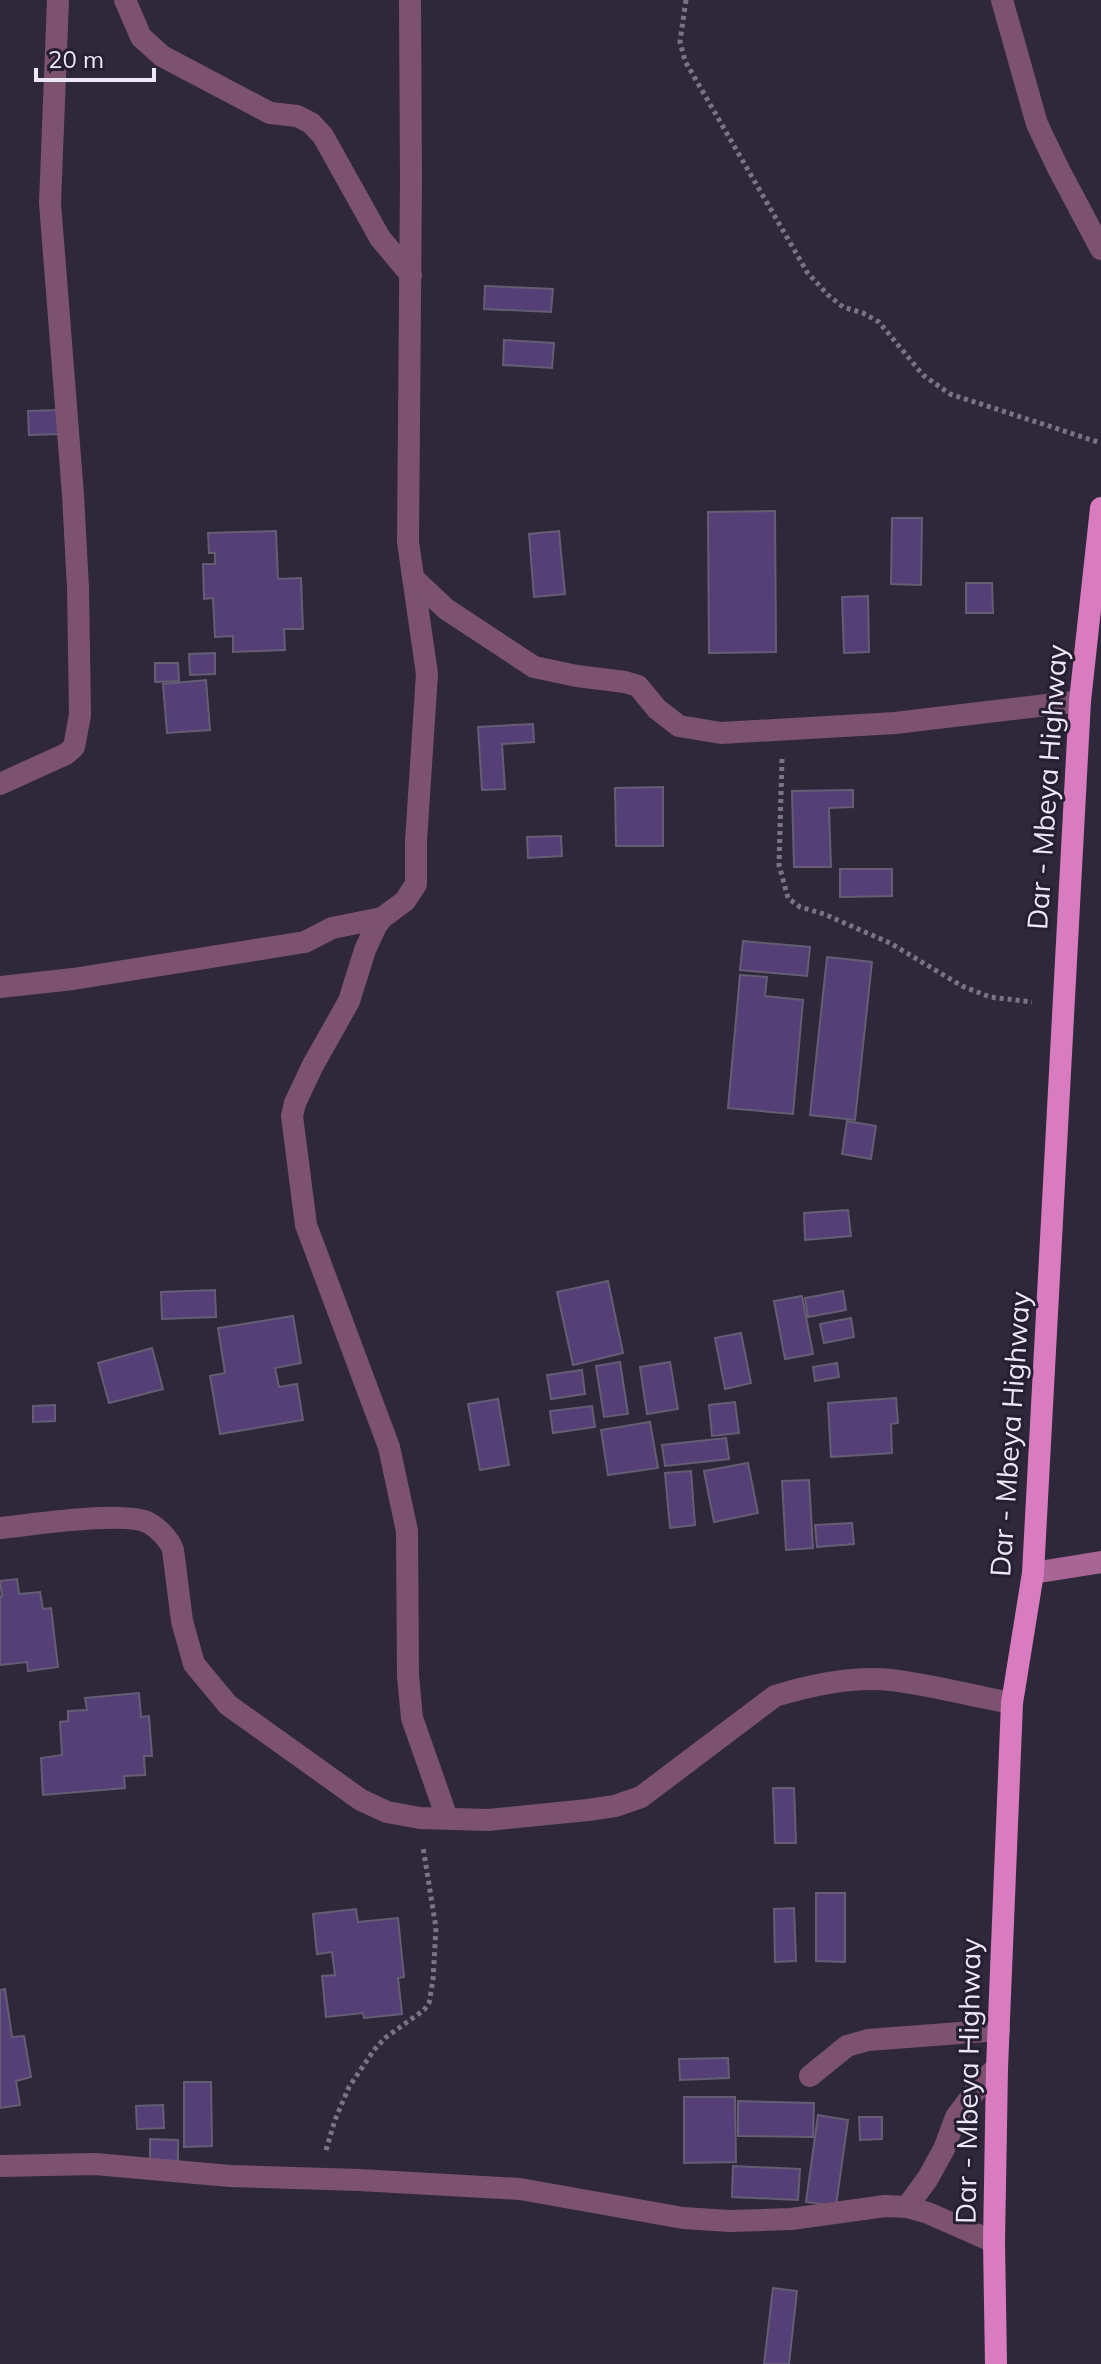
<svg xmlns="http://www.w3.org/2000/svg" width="1101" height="2364" viewBox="0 0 1101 2364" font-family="Mulish,sans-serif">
<rect width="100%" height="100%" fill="#2f283b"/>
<!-- building -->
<g fill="#543f77" stroke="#655d73" stroke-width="2">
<path d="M 485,286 L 553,289 L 551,312 L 484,309 Z"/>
<path d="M 504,340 L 554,343 L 552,368 L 503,365 Z"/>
<path d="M 58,410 L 59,434 L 29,435 L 28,411 Z"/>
<path d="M 775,511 L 776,652 L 709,653 L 708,512 Z"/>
<path d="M 892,518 L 922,518 L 921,585 L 891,584 Z"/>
<path d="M 276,531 L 278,579 L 301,578 L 303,629 L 284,629 L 285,650 L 233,652 L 233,636 L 215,637 L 213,598 L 204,599 L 203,564 L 215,564 L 215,553 L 209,553 L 208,533 Z"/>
<path d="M 559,531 L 565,594 L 534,597 L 529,534 Z"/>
<path d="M 966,583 L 992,583 L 993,613 L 966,613 Z"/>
<path d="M 868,596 L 869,652 L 844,653 L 842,597 Z"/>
<path d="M 215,653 L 215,674 L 190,675 L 189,654 Z"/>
<path d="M 155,663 L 178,663 L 179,681 L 155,682 Z"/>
<path d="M 206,680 L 210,730 L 167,733 L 163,684 Z"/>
<path d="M 533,724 L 534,742 L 502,744 L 505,789 L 482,790 L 478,727 Z"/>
<path d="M 663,787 L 663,846 L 616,846 L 615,788 Z"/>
<path d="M 853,790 L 853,807 L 829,808 L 831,867 L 794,867 L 792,791 Z"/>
<path d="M 561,836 L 562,856 L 528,858 L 527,837 Z"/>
<path d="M 840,869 L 892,869 L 892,896 L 840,897 Z"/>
<path d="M 743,941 L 810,947 L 807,976 L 740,970 Z"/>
<path d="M 827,957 L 872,962 L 855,1120 L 810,1115 Z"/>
<path d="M 740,975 L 767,977 L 765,996 L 803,1000 L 793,1114 L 728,1108 Z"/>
<path d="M 847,1121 L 876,1126 L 871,1159 L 842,1154 Z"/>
<path d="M 848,1210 L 851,1236 L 805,1240 L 804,1213 Z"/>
<path d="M 608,1281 L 623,1353 L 573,1365 L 557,1292 Z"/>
<path d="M 215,1290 L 216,1317 L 162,1319 L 161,1292 Z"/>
<path d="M 843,1291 L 846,1310 L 808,1317 L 805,1298 Z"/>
<path d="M 802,1296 L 813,1354 L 785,1359 L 774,1301 Z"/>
<path d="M 293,1316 L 301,1363 L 275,1368 L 279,1387 L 297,1384 L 303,1420 L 220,1434 L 210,1376 L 225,1373 L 218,1328 Z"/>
<path d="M 851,1318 L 854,1337 L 824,1343 L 820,1324 Z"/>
<path d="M 741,1333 L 751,1383 L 725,1389 L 715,1338 Z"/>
<path d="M 152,1348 L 163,1389 L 109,1403 L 98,1363 Z"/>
<path d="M 620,1362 L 628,1414 L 604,1417 L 596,1366 Z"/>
<path d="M 670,1362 L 678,1409 L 647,1414 L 640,1367 Z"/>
<path d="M 837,1363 L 839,1377 L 815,1381 L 813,1367 Z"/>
<path d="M 582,1370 L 585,1394 L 551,1399 L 547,1375 Z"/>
<path d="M 896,1398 L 898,1423 L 891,1424 L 892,1453 L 831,1457 L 828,1403 Z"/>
<path d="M 498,1399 L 509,1465 L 480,1470 L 468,1404 Z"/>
<path d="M 735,1402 L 739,1433 L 712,1436 L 709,1405 Z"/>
<path d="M 55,1405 L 55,1421 L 33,1422 L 33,1406 Z"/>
<path d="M 592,1406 L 595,1427 L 553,1433 L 550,1411 Z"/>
<path d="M 650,1422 L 658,1468 L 608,1475 L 601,1430 Z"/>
<path d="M 726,1438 L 729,1459 L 665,1466 L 662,1445 Z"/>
<path d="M 748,1463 L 758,1513 L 714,1522 L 704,1471 Z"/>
<path d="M 691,1471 L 695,1525 L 670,1528 L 665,1473 Z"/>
<path d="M 809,1480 L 813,1548 L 786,1550 L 782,1481 Z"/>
<path d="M 852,1523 L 854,1544 L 817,1547 L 815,1525 Z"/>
<path d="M 17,1579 L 19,1594 L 40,1592 L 43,1609 L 51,1608 L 58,1667 L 28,1671 L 27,1662 L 0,1665 L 0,1597 L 2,1596 L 0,1581 Z"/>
<path d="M 139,1693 L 141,1717 L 149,1716 L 152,1756 L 144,1756 L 145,1775 L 124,1776 L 125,1788 L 43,1795 L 41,1758 L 62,1755 L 60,1722 L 68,1721 L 68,1711 L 87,1710 L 85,1698 Z"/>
<path d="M 773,1788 L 794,1788 L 796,1843 L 775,1843 Z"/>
<path d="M 816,1893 L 845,1893 L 845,1962 L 816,1961 Z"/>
<path d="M 794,1908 L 796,1961 L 775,1962 L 774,1909 Z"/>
<path d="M 356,1909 L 358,1922 L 398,1918 L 404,1977 L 398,1978 L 402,2014 L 364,2018 L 363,2013 L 326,2017 L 322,1976 L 335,1975 L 332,1952 L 317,1954 L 313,1914 Z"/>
<path d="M 5,1989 L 12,2037 L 24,2036 L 31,2077 L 16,2081 L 20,2105 L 0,2108 L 0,1990 Z"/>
<path d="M 728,2058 L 729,2078 L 680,2080 L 679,2059 Z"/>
<path d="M 184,2082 L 211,2082 L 212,2146 L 184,2147 Z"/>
<path d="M 684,2097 L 735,2097 L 736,2162 L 684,2163 Z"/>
<path d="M 738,2101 L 814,2103 L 813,2137 L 738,2136 Z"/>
<path d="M 163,2105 L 164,2128 L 137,2129 L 136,2106 Z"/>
<path d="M 818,2115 L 848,2120 L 836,2206 L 806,2202 Z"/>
<path d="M 859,2117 L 882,2117 L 882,2139 L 860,2140 Z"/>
<path d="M 150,2139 L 178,2140 L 178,2161 L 150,2160 Z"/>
<path d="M 733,2166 L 800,2169 L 798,2200 L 732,2197 Z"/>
<path d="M 773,2288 L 797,2291 L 789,2364 L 764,2364 Z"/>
</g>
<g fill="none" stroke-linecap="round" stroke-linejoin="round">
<!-- path -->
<g stroke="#7a7585" stroke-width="5" stroke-dasharray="4 4" stroke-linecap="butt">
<path d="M 686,0 L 680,42 L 685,61 L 807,272 L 828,295 L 843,307 L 863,313 L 879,322 L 923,375 L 950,394 L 1101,443"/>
<path d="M 782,759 L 779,865 L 788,898 L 800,907 L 824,914 L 890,943 L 962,986 L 990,997 L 1032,1002"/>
<path d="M 326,2150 L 335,2120 L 349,2087 L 374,2050 L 385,2038 L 424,2010 L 429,2003 L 433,1980 L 436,1928 L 423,1847"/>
</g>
<!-- minor -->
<g stroke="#7c526f" stroke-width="22">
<path d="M 125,0 L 141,37 L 162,56 L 270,113 L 297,116 L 311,123 L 323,136 L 380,238 L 411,275"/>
<path d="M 410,0 L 411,180 L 408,542 L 427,674 L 416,841 L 416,884 L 405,901 L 382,918 L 376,926 L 365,950 L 349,1001 L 313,1065 L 295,1103 L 292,1116 L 306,1225 L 389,1447 L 407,1531 L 408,1676 L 412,1718 L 447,1818"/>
<path d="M 1002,0 L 1037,124 L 1058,168 L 1101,249"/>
<path d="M 413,578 L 446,609 L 534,667 L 577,676 L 625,682 L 638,686 L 657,709 L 679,726 L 721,733 L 895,723 L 1080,701"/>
<path d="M 0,784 L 66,754 L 74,747 L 80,715 L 78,588 L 73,495 L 50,203 L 58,0"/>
<path d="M 0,987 L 73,979 L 305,942 L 332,928 L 382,918"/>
<path d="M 0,1528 C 32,1525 123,1510 149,1523 C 158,1528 170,1540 173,1550 L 182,1621 L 194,1664 L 228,1705 L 361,1800 L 387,1812 L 420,1818 L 488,1820 L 588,1810 L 615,1806 L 641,1797 L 775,1696 C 811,1685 854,1676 891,1680 C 932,1685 972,1696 1012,1703"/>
<path d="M 810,2076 L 847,2046 L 868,2040 L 999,2030"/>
<path d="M 0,2166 L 95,2164 L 230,2176 L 359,2180 L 520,2189 L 683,2218 L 730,2221 L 791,2219 L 885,2206 L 907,2207 L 928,2213 L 994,2242"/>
<path d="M 907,2207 L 928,2178 L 944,2149 L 956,2117 L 985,2078 L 997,2068"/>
</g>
<!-- secondary -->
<path stroke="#a86695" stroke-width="22" d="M 1033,1573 L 1101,1562"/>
<!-- trunk -->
<path stroke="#d97cbf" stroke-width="22" d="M 996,2364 L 994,2242 L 997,2068 L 1012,1703 L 1033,1573 L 1080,701 L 1101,508"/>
</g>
<g text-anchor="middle" stroke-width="6" stroke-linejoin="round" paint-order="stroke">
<!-- street labels -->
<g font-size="28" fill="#ece8f5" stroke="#251f31">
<text transform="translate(1047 787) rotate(-86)" y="10">Dar - Mbeya Highway</text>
<text transform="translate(1010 1434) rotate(-86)" y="10">Dar - Mbeya Highway</text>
<text transform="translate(968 2081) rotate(-89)" y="10">Dar - Mbeya Highway</text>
</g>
</g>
<!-- scale -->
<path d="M36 68v12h118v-12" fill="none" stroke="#ece8f5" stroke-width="4"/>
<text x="48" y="68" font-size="24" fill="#ece8f5" stroke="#251f31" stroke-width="6" paint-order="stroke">20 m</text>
</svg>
